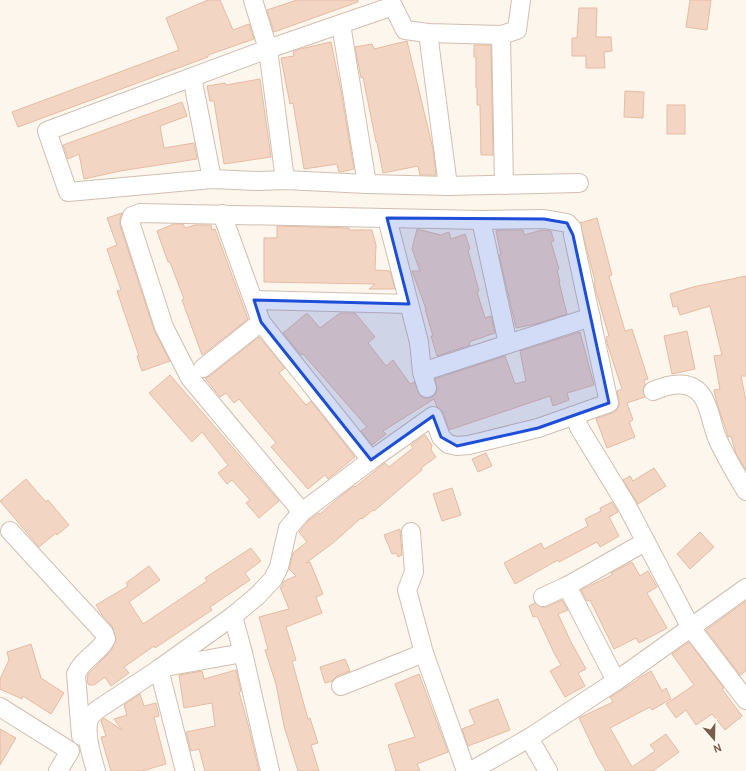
<svg xmlns="http://www.w3.org/2000/svg" width="746" height="771" viewBox="0 0 746 771" font-family="Cabin,sans-serif">
<rect width="100%" height="100%" fill="#fdf6ec"/>
<!-- building -->
<g fill="#f3d5c3" stroke="#e6bba3">
<path d="M 208,0 L 220,0 L 233,30 L 249,24 L 254,39 L 208,55 L 208,57 L 18,127 L 12,112 L 179,50 L 166,18 Z"/>
<path d="M 297,0 L 358,0 L 358,2 L 274,32 L 267,10 Z"/>
<path d="M 690,0 L 711,0 L 707,30 L 686,27 Z"/>
<path d="M 579,8 L 597,8 L 596,37 L 611,37 L 612,51 L 604,52 L 605,68 L 586,68 L 586,56 L 572,56 L 572,38 L 577,38 Z"/>
<path d="M 407,41 L 433,149 L 436,175 L 420,175 L 418,166 L 383,173 L 377,142 L 376,142 L 363,77 L 361,78 L 355,47 L 372,44 L 374,49 Z"/>
<path d="M 331,42 L 341,91 L 354,169 L 341,172 L 339,172 L 337,164 L 304,169 L 293,103 L 290,104 L 281,58 L 294,56 L 293,52 L 300,49 Z"/>
<path d="M 474,45 L 491,45 L 493,155 L 481,155 L 480,105 L 477,105 L 477,88 L 476,88 L 476,57 L 474,57 Z"/>
<path d="M 260,79 L 271,157 L 224,164 L 214,101 L 210,101 L 207,86 L 225,83 L 226,85 Z"/>
<path d="M 625,91 L 644,92 L 643,118 L 624,117 Z"/>
<path d="M 182,102 L 187,116 L 160,126 L 164,148 L 194,143 L 197,159 L 120,171 L 84,179 L 79,154 L 68,159 L 63,145 Z"/>
<rect x="667" y="105" width="18" height="29"/>
<path d="M 122,213 L 120,219 L 120,225 L 154,330 L 170,361 L 142,371 L 137,356 L 139,356 L 117,291 L 121,290 L 107,249 L 117,245 L 107,218 Z"/>
<path d="M 597,218 L 612,275 L 609,276 L 625,331 L 632,329 L 648,379 L 644,380 L 645,384 L 643,390 L 645,397 L 627,403 L 633,420 L 629,422 L 635,437 L 607,448 L 596,419 L 612,413 L 617,410 L 619,406 L 619,401 L 617,391 L 622,389 L 607,343 L 606,337 L 609,336 L 595,288 L 594,282 L 595,281 L 580,223 Z"/>
<path d="M 174,224 L 183,224 L 185,228 L 195,225 L 211,225 L 212,230 L 215,229 L 248,319 L 202,355 L 182,300 L 184,299 L 170,262 L 168,262 L 157,231 Z"/>
<path d="M 277,226 L 349,228 L 349,230 L 372,230 L 376,245 L 375,270 L 390,271 L 395,289 L 369,289 L 375,284 L 264,282 L 264,238 L 277,238 Z"/>
<path d="M 417,229 L 441,235 L 449,232 L 451,239 L 465,234 L 470,249 L 468,250 L 479,291 L 477,292 L 485,318 L 491,316 L 495,333 L 469,342 L 470,345 L 437,356 L 431,336 L 433,336 L 425,309 L 426,309 L 412,271 L 420,271 L 412,249 Z"/>
<path d="M 501,230 L 523,230 L 524,235 L 542,230 L 551,231 L 554,241 L 551,242 L 559,269 L 557,270 L 560,282 L 559,282 L 567,314 L 536,324 L 516,328 L 499,255 L 501,255 L 496,231 Z"/>
<path d="M 746,276 L 746,376 L 741,376 L 746,401 L 746,470 L 736,454 L 731,436 L 728,437 L 728,436 L 717,403 L 714,390 L 720,389 L 714,356 L 722,355 L 710,306 L 680,315 L 677,306 L 673,307 L 670,294 L 693,287 Z"/>
<path d="M 307,313 L 320,328 L 340,313 L 355,313 L 375,337 L 368,343 L 386,366 L 393,360 L 410,384 L 414,382 L 420,395 L 424,398 L 430,398 L 435,395 L 437,390 L 435,379 L 505,356 L 515,384 L 526,381 L 520,351 L 580,332 L 594,385 L 567,393 L 569,400 L 553,406 L 550,396 L 449,430 L 443,412 L 437,407 L 434,399 L 383,431 L 386,434 L 372,445 L 361,431 L 367,427 L 303,354 L 301,355 L 283,333 Z"/>
<path d="M 687,331 L 695,369 L 672,374 L 664,336 Z"/>
<path d="M 259,337 L 285,368 L 279,373 L 306,405 L 311,401 L 355,457 L 328,479 L 325,475 L 308,489 L 271,447 L 276,443 L 239,399 L 234,403 L 226,393 L 220,397 L 205,378 L 210,376 Z"/>
<path d="M 170,375 L 279,501 L 259,518 L 246,503 L 250,500 L 232,480 L 227,484 L 218,473 L 228,465 L 202,432 L 192,442 L 149,393 Z"/>
<path d="M 425,435 L 432,445 L 431,450 L 436,457 L 421,468 L 422,470 L 374,511 L 373,510 L 362,519 L 361,518 L 333,543 L 306,563 L 310,562 L 323,594 L 316,597 L 322,613 L 286,627 L 296,660 L 292,661 L 308,719 L 310,718 L 318,743 L 311,745 L 319,771 L 298,771 L 284,726 L 276,684 L 265,650 L 268,649 L 259,617 L 289,609 L 280,587 L 282,587 L 282,585 L 284,581 L 296,576 L 289,569 L 293,553 L 307,542 L 299,532 L 309,520 L 319,513 L 320,514 L 341,496 L 354,486 L 355,487 L 385,463 L 389,467 L 413,448 L 411,445 Z"/>
<path d="M 486,453 L 492,466 L 478,472 L 472,459 Z"/>
<path d="M 654,468 L 666,486 L 638,504 L 623,480 L 630,476 L 633,481 Z"/>
<path d="M 26,479 L 46,502 L 48,500 L 69,525 L 57,535 L 56,533 L 39,547 L 0,501 Z"/>
<path d="M 452,488 L 461,515 L 442,521 L 433,494 Z"/>
<path d="M 612,502 L 618,512 L 609,517 L 619,536 L 600,547 L 597,542 L 559,562 L 558,560 L 515,584 L 504,563 L 541,543 L 544,549 L 588,526 L 585,519 L 601,511 L 600,508 Z"/>
<path d="M 400,529 L 402,555 L 398,557 L 396,553 L 392,554 L 384,535 Z"/>
<path d="M 700,532 L 714,547 L 690,569 L 677,554 Z"/>
<path d="M 251,548 L 261,561 L 245,573 L 250,580 L 210,607 L 212,610 L 155,648 L 154,646 L 124,667 L 129,673 L 111,686 L 105,677 L 94,685 L 89,685 L 87,682 L 88,674 L 111,651 L 116,640 L 112,626 L 102,615 L 96,605 L 128,586 L 126,583 L 149,566 L 160,580 L 129,602 L 143,624 L 207,581 L 205,578 Z"/>
<path d="M 632,562 L 640,576 L 648,571 L 657,587 L 647,593 L 667,628 L 639,643 L 636,638 L 614,649 L 590,600 L 587,601 L 581,590 L 612,575 L 611,573 Z"/>
<path d="M 562,600 L 568,610 L 558,614 L 571,642 L 586,669 L 578,673 L 585,686 L 565,697 L 550,671 L 561,665 L 554,653 L 537,616 L 533,617 L 529,606 L 535,603 L 542,607 L 547,607 Z"/>
<path d="M 746,601 L 746,671 L 740,675 L 706,630 Z"/>
<path d="M 689,642 L 724,688 L 722,689 L 742,716 L 725,730 L 712,714 L 696,725 L 686,710 L 676,718 L 666,704 L 694,685 L 672,654 Z"/>
<path d="M 31,644 L 41,678 L 64,693 L 51,714 L 23,696 L 22,699 L 0,689 L 0,679 L 9,660 L 7,652 Z"/>
<path d="M 345,659 L 350,671 L 337,676 L 332,681 L 325,683 L 320,667 Z"/>
<path d="M 236,670 L 241,691 L 239,692 L 249,728 L 259,771 L 205,771 L 199,749 L 191,751 L 186,732 L 215,726 L 212,703 L 184,708 L 179,675 L 202,671 L 204,679 Z"/>
<path d="M 651,671 L 662,691 L 666,688 L 671,699 L 652,710 L 650,707 L 610,728 L 632,767 L 655,751 L 650,745 L 666,734 L 679,752 L 653,771 L 606,771 L 597,756 L 579,718 L 613,702 L 610,697 L 636,681 L 639,678 Z"/>
<path d="M 419,674 L 448,752 L 417,764 L 420,771 L 396,771 L 388,745 L 415,737 L 395,684 Z"/>
<path d="M 140,694 L 144,706 L 156,703 L 159,716 L 154,717 L 166,764 L 142,771 L 111,771 L 101,737 L 106,736 L 101,721 L 104,718 L 122,730 L 114,719 L 127,715 L 124,705 Z"/>
<path d="M 498,699 L 510,730 L 468,746 L 462,729 L 475,724 L 469,710 Z"/>
<path d="M 0,729 L 16,738 L 0,765 Z"/>
</g>
<g fill="none" stroke-linecap="round" stroke-linejoin="round">
<!-- street casing -->
<g stroke="#d1beb0" stroke-width="20">
<g id="street">
<path d="M 253,0 L 268,49 L 285,180"/>
<path d="M 521,0 L 517,30 L 501,35 L 428,33 L 405,30 L 393,6 L 268,49 L 47,131 L 68,192 L 212,179 L 258,181 L 285,180 L 367,184 L 448,186 L 579,183"/>
<path d="M 341,24 L 367,184"/>
<path d="M 428,33 L 448,186"/>
<path d="M 501,35 L 504,185"/>
<path d="M 192,77 L 212,179"/>
<path d="M 222,214 L 261,322 L 371,460"/>
<path d="M 387,218 L 419,342 L 422,372 L 427,388"/>
<path d="M 481,220 L 508,344"/>
<path d="M 254,300 L 409,304"/>
<path d="M 203,368 L 261,322"/>
<path d="M 422,372 L 591,317"/>
<path d="M 653,391 C 671,383 693,379 704,399 C 711,412 712,427 718,440 C 726,458 736,474 746,491"/>
<path d="M 574,416 L 580,429 L 627,506 L 691,628 L 746,700"/>
<path d="M 10,531 L 104,633 L 106,639 C 99,653 82,659 76,674 L 81,736"/>
<path d="M 411,532 L 414,572 L 407,590 L 424,653 L 466,771"/>
<path d="M 567,586 L 616,681"/>
<path d="M 543,597 L 567,586 L 645,542"/>
<path d="M 233,616 L 243,653 L 270,771"/>
<path d="M 165,667 L 243,653"/>
<path d="M 159,669 L 185,771"/>
<path d="M 341,686 L 424,653"/>
<path d="M 0,707 L 70,751 L 58,771"/>
<path d="M 529,738 L 548,771"/>
<path d="M 96,771 C 92,757 83,731 90,717 C 92,714 95,712 97,710 L 159,669 L 233,616 L 257,596 L 273,579 L 279,567 L 288,528 L 302,512 L 371,460 L 433,416 L 441,437 L 448,444 L 457,446 L 469,445 L 538,428 L 609,403 L 573,235 L 572,228 L 567,223 L 544,219 L 481,220 L 140,213 L 132,216 L 130,222 L 164,327 L 190,378 L 302,512"/>
<path d="M 471,771 L 529,738 L 616,681 L 746,588"/>
</g>
</g>
<!-- street -->
<use href="#street" stroke="#fff" stroke-width="18"/>
</g>
<!-- marked area -->
<path fill="#1d4ed8" fill-opacity="0.2" stroke="#1d4ed8" stroke-width="3" stroke-linejoin="round" d="M 387,218 L 544,219 L 567,223 L 573,235 L 609,403 L 538,428 L 457,446 L 441,437 L 433,416 L 371,460 L 261,322 L 254,300 L 409,304 Z"/>
<!-- north arrow -->
<g transform="translate(714 739) rotate(160)" stroke="#fffaf3" stroke-width="3" paint-order="stroke">
<path d="M0-3L7 15L0 10L-7 15Z" fill="#7a5c4d"/>
<text y="-6" font-size="11" font-weight="bold" text-anchor="middle" fill="#7a5c4d">N</text>
</g>
</svg>
